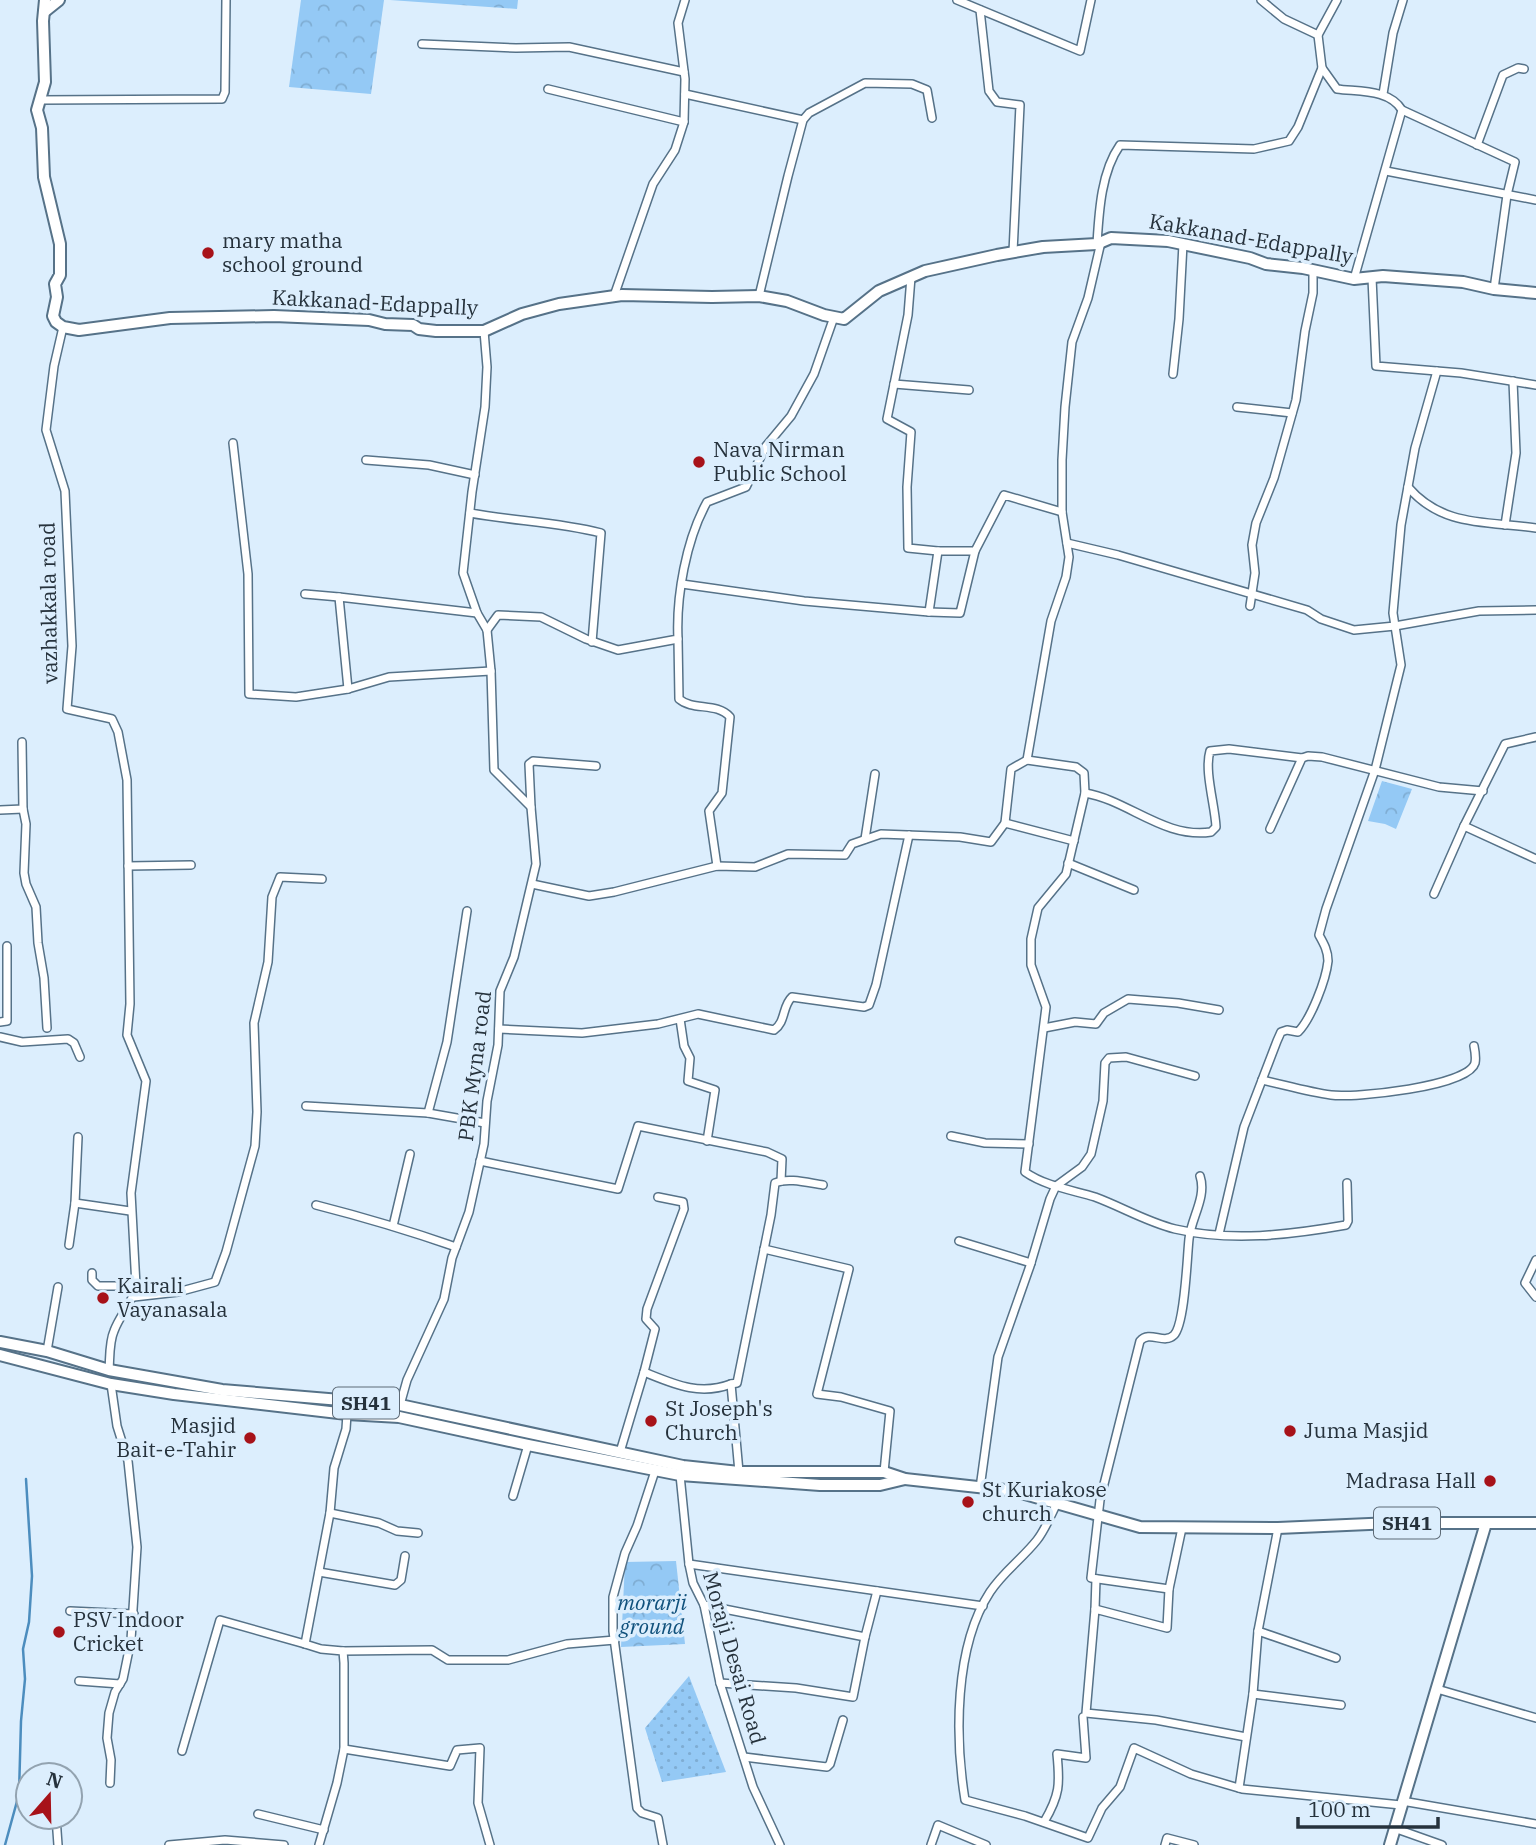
<svg xmlns="http://www.w3.org/2000/svg" width="1536" height="1845" viewBox="0 0 1536 1845" font-family="'IBM Plex Serif',serif">
<defs>
<pattern id="grass-dots" width="8" height="8" patternUnits="userSpaceOnUse" patternTransform="scale(1.75)"><rect width="8" height="8" fill="#94c9f5"/><path d="M2 2h.1M6 6h.1" fill="none" stroke="#7fadd3" stroke-width="1.8" stroke-linecap="round"/></pattern>
<pattern id="park-crowns" width="20" height="18" patternUnits="userSpaceOnUse" patternTransform="scale(1.75)"><rect width="20" height="18" fill="#94c9f5"/><path d="M2 6a3 3 0 1 1 6 0M12 15a3 3 0 1 1 6 0" fill="none" stroke="#7fadd3"/></pattern>
</defs>
<rect width="100%" height="100%" fill="#dceefd"/>
<!-- grass -->
<path fill="url(#grass-dots)" d="M 689,1676 L 726,1772 L 662,1782 L 645,1728 Z"/>
<!-- park -->
<g fill="url(#park-crowns)">
<path d="M 301,0 L 384,0 L 371,94 L 289,87 Z"/>
<path d="M 390,0 L 518,0 L 517,9 Z"/>
<path d="M 1382,781 L 1412,789 L 1396,829 L 1385,824 L 1368,821 Z"/>
<path d="M 676,1561 L 685,1644 L 621,1647 L 625,1562 Z"/>
</g>
<g fill="none" stroke-linecap="round" stroke-linejoin="round">
<!-- stream -->
<path stroke="#4c8dbe" stroke-width="2.5" d="M 5,1845 L 19,1794 L 21,1721 L 25,1679 L 23,1649 L 29,1622 L 32,1576 L 26,1479"/>
<!-- street casing -->
<g stroke="#567288" stroke-width="10">
<g id="street">
<path d="M 957,0 L 1080,51 L 1091,0"/>
<path d="M 1261,0 L 1284,19 L 1318,35"/>
<path d="M 1337,0 L 1318,35 L 1322,68 L 1337,89 C 1359,92 1389,89 1402,110 L 1515,162 L 1507,195 L 1494,289"/>
<path d="M 980,10 L 989,91 L 997,102 L 1020,105 L 1013,252"/>
<path d="M 422,44 L 516,48 L 569,47 L 684,72"/>
<path d="M 548,89 L 684,122"/>
<path d="M 685,94 L 803,120"/>
<path d="M 1383,94 L 1393,33 L 1403,0"/>
<path d="M 40,100 L 222,99 L 225,92 L 226,0"/>
<path d="M 1477,145 L 1503,75 L 1518,68 L 1524,69"/>
<path d="M 1386,171 L 1536,200"/>
<path d="M 1097,244 C 1099,212 1101,172 1120,145 L 1254,149 L 1289,141 L 1298,127 L 1322,68"/>
<path d="M 911,277 L 908,315 L 887,419 L 911,432 L 907,487 L 908,548 L 938,551"/>
<path d="M 1372,278 L 1376,366 L 1461,373 L 1536,385"/>
<path d="M 1354,279 L 1402,110"/>
<path d="M 614,296 L 653,184 L 675,150 L 684,122 L 685,79 L 678,23 L 685,0"/>
<path d="M 759,296 L 788,176 L 803,120 L 809,113 L 865,83 L 912,84 L 927,90 L 932,118"/>
<path d="M 63,327 L 54,366 L 46,430 L 65,491 L 72,646 L 67,709 L 112,719 L 118,732 L 127,780 L 130,1004 L 127,1035 L 146,1081 L 131,1193 L 136,1286 C 133,1303 120,1314 114,1331 C 109,1342 110,1358 109,1370"/>
<path d="M 1173,374 L 1179,319 L 1183,244"/>
<path d="M 894,384 L 969,390"/>
<path d="M 1237,407 L 1292,413"/>
<path d="M 233,443 L 248,574 L 249,694 L 296,697 L 348,689 L 389,677 L 491,671"/>
<path d="M 366,460 L 429,465 L 475,475"/>
<path d="M 1408,487 C 1443,528 1489,521 1536,528"/>
<path d="M 470,513 C 513,521 558,522 601,533 L 592,642"/>
<path d="M 1505,525 L 1516,453 L 1513,381"/>
<path d="M 1067,543 L 1118,555 L 1307,610 L 1321,619 L 1354,630 L 1395,626 L 1479,611 L 1536,610"/>
<path d="M 682,584 L 804,601 L 929,612 L 938,551 L 975,551 L 1004,495 L 1062,512"/>
<path d="M 305,594 L 339,597"/>
<path d="M 1250,606 L 1255,573 L 1252,545 L 1256,523 L 1274,478 L 1296,400 L 1305,331 L 1313,293 L 1313,271"/>
<path d="M 929,612 L 960,613 L 975,551"/>
<path d="M 487,630 L 498,615 L 541,617 L 586,639 L 618,650 L 678,639 C 676,596 686,540 707,502 L 746,487 L 766,446 L 791,416 L 814,374 L 834,317"/>
<path d="M 678,639 L 679,699 C 693,711 717,702 730,717 L 722,793 L 709,811 L 717,866"/>
<path d="M 348,689 L 339,597 L 477,613"/>
<path d="M 1536,737 L 1505,744 L 1464,826 L 1536,859"/>
<path d="M 1027,760 L 1051,621 L 1066,577 L 1069,557 L 1062,512 L 1062,460 L 1065,407 L 1072,342 L 1088,298 L 1101,242"/>
<path d="M 1085,793 C 1128,800 1164,839 1211,832 L 1216,827 C 1215,805 1204,771 1210,751 L 1229,749 L 1302,758"/>
<path d="M 531,807 L 529,764 L 533,761 L 596,766"/>
<path d="M 23,809 L 26,824 L 24,873 L 26,884 L 36,907 L 38,943 L 44,978 L 47,1028"/>
<path d="M 0,810 L 23,809 L 22,742"/>
<path d="M 1005,823 L 1011,769 L 1027,760 L 1076,767 L 1084,773 L 1085,793 L 1066,874 L 1038,908 L 1031,939 L 1031,965 L 1046,1007 L 1025,1172 C 1045,1186 1072,1190 1095,1197 C 1122,1207 1147,1222 1175,1229 C 1231,1242 1289,1235 1346,1225 L 1348,1221 L 1347,1183"/>
<path d="M 1270,829 L 1302,758 L 1308,756 L 1322,757 L 1439,787 L 1483,791"/>
<path d="M 865,839 L 875,774"/>
<path d="M 1068,863 L 1134,890"/>
<path d="M 128,866 L 191,865"/>
<path d="M 532,884 L 589,896 L 614,892 L 717,866 L 755,867 L 788,854 L 845,855 L 852,844 L 881,834 L 960,837 L 991,842 L 1005,823 L 1074,841"/>
<path d="M 1434,894 L 1464,826"/>
<path d="M 680,1019 L 684,1046 L 690,1058 L 688,1081 L 715,1090 L 707,1141"/>
<path d="M 0,1022 L 7,1021 L 7,946"/>
<path d="M 1044,1028 L 1075,1022 L 1096,1024 L 1104,1013 L 1128,999 L 1178,1003 L 1219,1010"/>
<path d="M 499,1029 L 582,1033 L 658,1024 L 698,1014 L 774,1030 C 786,1022 782,1006 792,997 L 864,1007 L 869,1005 L 876,985 L 909,835"/>
<path d="M 0,1037 L 22,1042 L 68,1039 L 74,1043 L 80,1057"/>
<path d="M 1262,1080 C 1285,1085 1308,1092 1331,1095 C 1354,1098 1468,1087 1475,1063 C 1476,1058 1475,1051 1474,1046"/>
<path d="M 306,1106 L 428,1113 L 485,1123"/>
<path d="M 428,1113 L 447,1042 L 467,911"/>
<path d="M 951,1136 L 985,1143 L 1029,1144"/>
<path d="M 480,1161 L 618,1189 L 638,1126 L 767,1152 L 782,1159 L 781,1181"/>
<path d="M 658,1197 L 683,1202 L 684,1209 L 647,1309 L 646,1319 L 655,1329 L 644,1372 C 674,1384 699,1396 731,1384"/>
<path d="M 75,1203 L 130,1211"/>
<path d="M 316,1205 C 363,1217 410,1231 456,1247"/>
<path d="M 393,1226 L 410,1154"/>
<path d="M 1219,1234 L 1244,1127 L 1277,1041 L 1281,1032 L 1287,1030 L 1298,1032 C 1311,1019 1326,980 1328,961 C 1328,951 1324,944 1319,935 L 1326,909 L 1375,770 L 1401,665 L 1393,613 L 1401,525 L 1415,448 L 1437,371"/>
<path d="M 959,1241 L 1031,1263"/>
<path d="M 69,1245 L 75,1203 L 78,1137"/>
<path d="M 764,1249 L 849,1269 L 817,1394 L 841,1397 L 890,1411 L 884,1472"/>
<path d="M 1536,1260 L 1525,1283 L 1536,1297"/>
<path d="M 92,1273 L 92,1280 L 98,1286 L 136,1286"/>
<path d="M 134,1297 L 178,1292 L 215,1282 L 226,1252 L 255,1146 L 257,1112 L 254,1023 L 268,962 L 272,897 L 280,877 L 322,879"/>
<path d="M 47,1351 L 58,1287"/>
<path d="M 400,1405 L 407,1380 L 444,1299 L 452,1258 L 469,1212 L 484,1144 L 487,1101 L 498,1045 L 500,991 L 514,957 L 536,864 L 531,807 L 494,770 L 491,671 L 487,630 L 477,613 L 463,573 L 472,492 L 485,407 L 487,367 L 484,331"/>
<path d="M 620,1452 L 644,1372"/>
<path d="M 655,1471 L 637,1526 L 625,1553 L 613,1597 L 613,1631 L 637,1808 L 642,1813 L 658,1818 L 663,1845"/>
<path d="M 739,1472 L 731,1384 L 737,1383 L 771,1215 L 775,1183 C 788,1177 809,1183 823,1185"/>
<path d="M 680,1475 L 689,1564 L 693,1583 L 704,1605 L 720,1683 L 753,1787 L 780,1845"/>
<path d="M 980,1488 L 998,1357 L 1030,1266 L 1050,1199 L 1056,1186 L 1082,1167 L 1091,1154 L 1103,1101 L 1105,1063 L 1109,1058 L 1126,1057 L 1195,1076"/>
<path d="M 513,1496 L 528,1445"/>
<path d="M 1057,1503 C 1051,1515 1045,1530 1037,1540 C 1022,1559 1003,1572 990,1592 C 954,1647 955,1738 965,1800 L 1025,1816 L 1088,1838 L 1102,1808 L 1120,1787 L 1134,1748 L 1191,1774 L 1242,1789 L 1401,1805"/>
<path d="M 330,1513 L 379,1523 L 397,1531 L 418,1533"/>
<path d="M 1182,1528 L 1169,1589 L 1167,1628 L 1095,1609 L 1086,1713 L 1156,1720 L 1246,1737"/>
<path d="M 689,1564 L 983,1606"/>
<path d="M 319,1572 L 395,1585 L 401,1580 L 405,1556"/>
<path d="M 1169,1589 L 1091,1578 L 1100,1500 L 1140,1341 C 1150,1330 1164,1345 1174,1335 C 1185,1324 1187,1257 1189,1239 C 1191,1218 1207,1197 1200,1176"/>
<path d="M 704,1605 L 865,1637 L 877,1591"/>
<path d="M 1095,1609 L 1096,1579"/>
<path d="M 70,1611 L 134,1614"/>
<path d="M 1258,1631 L 1336,1658"/>
<path d="M 343,1651 L 432,1650 L 448,1660 L 508,1660 L 567,1644 L 615,1640"/>
<path d="M 79,1681 L 120,1684"/>
<path d="M 720,1683 L 796,1688 L 853,1697 L 865,1637"/>
<path d="M 1437,1689 L 1536,1718"/>
<path d="M 1253,1694 L 1341,1705"/>
<path d="M 344,1749 L 450,1766 L 457,1750 L 480,1748 L 478,1803 L 490,1845"/>
<path d="M 182,1751 L 220,1620 L 305,1644"/>
<path d="M 744,1757 L 827,1767 L 830,1764 L 843,1720"/>
<path d="M 110,1783 L 111,1760 L 107,1738 L 109,1713 L 115,1692 L 123,1679 L 131,1640 L 137,1547 L 128,1461 L 117,1426 L 111,1384"/>
<path d="M 1239,1788 L 1253,1694 L 1258,1631 L 1278,1528"/>
<path d="M 1402,1801 L 1536,1824"/>
<path d="M 258,1814 L 324,1830"/>
<path d="M 56,1817 L 58,1845"/>
<path d="M 1044,1822 C 1060,1795 1060,1784 1057,1754 L 1086,1758 L 1083,1717"/>
<path d="M 1394,1828 L 1442,1845"/>
<path d="M 169,1845 L 225,1840 L 284,1845"/>
<path d="M 319,1845 L 337,1783 L 344,1749 L 344,1663 L 343,1651 L 321,1649 L 305,1644 L 330,1513 L 334,1468 L 346,1429 L 347,1414"/>
<path d="M 931,1845 L 938,1825 L 986,1845"/>
<path d="M 1165,1845 L 1167,1838 L 1194,1845"/>
</g>
</g>
<!-- secondary casing -->
<g stroke="#567288" stroke-width="14">
<g id="secondary">
<path d="M 45,0 L 43,21 L 45,82 L 37,110 L 42,128 L 44,177 L 60,244 L 60,275 L 55,284 L 57,297 L 53,316 L 56,322 L 63,327 L 79,330 L 170,318 L 274,316 L 369,320 L 385,324 L 413,325 L 419,329 L 436,331 L 484,331 L 522,314 L 559,304 L 622,295 L 712,297 L 759,296 L 787,301 L 824,315 L 844,319 L 879,291 L 925,271 L 997,255 L 1043,247 L 1097,244 L 1111,238 L 1168,241 L 1250,258 L 1266,264 L 1303,268 L 1354,279 L 1383,276 L 1463,282 L 1494,289 L 1536,293"/>
<path d="M 44,12 L 59,0"/>
<path d="M 1390,1845 L 1486,1523"/>
</g>
</g>
<!-- primary casing -->
<g stroke="#567288" stroke-width="14">
<g id="primary">
<path d="M 0,1342 L 47,1351 L 109,1370 L 222,1390 L 400,1405 L 683,1466 L 739,1472 L 884,1472 L 905,1479 L 1014,1491 L 1140,1527 L 1278,1528 L 1392,1523 L 1536,1523"/>
<path d="M 0,1355 L 111,1384 L 174,1394 L 347,1414 L 399,1417 L 528,1445 L 680,1475 L 820,1485 L 880,1485 L 905,1479"/>
</g>
</g>
<!-- street -->
<use href="#street" stroke="#fff" stroke-width="7"/>
<!-- secondary -->
<use href="#secondary" stroke="#fff" stroke-width="10"/>
<!-- primary -->
<use href="#primary" stroke="#fff" stroke-width="10"/>
</g>
<!-- markers -->
<g fill="#a71219" stroke="#dceefd" stroke-width="2.5">
<circle cx="208" cy="253" r="7"/>
<circle cx="699" cy="462" r="7"/>
<circle cx="103" cy="1298" r="7"/>
<circle cx="651" cy="1421" r="7"/>
<circle cx="1290" cy="1431" r="7"/>
<circle cx="250" cy="1438" r="7"/>
<circle cx="1490" cy="1481" r="7"/>
<circle cx="968" cy="1502" r="7"/>
<circle cx="59" cy="1632" r="7"/>
</g>
<g text-anchor="middle" stroke-width="7" stroke-linejoin="round" paint-order="stroke">
<!-- shield labels -->
<g fill="#dceefd" stroke="#5d6a76" stroke-width="2">
<rect x="333" y="1387.5" width="66" height="31" rx="5"/>
<rect x="1374" y="1507.5" width="66" height="31" rx="5"/>
</g>
<g font-size="19" font-weight="bold" fill="#26323c">
<text x="366" y="1410">SH41</text>
<text x="1407" y="1530">SH41</text>
</g>
<!-- street labels -->
<g font-size="21" fill="#26323c" stroke="#dceefd">
<text transform="translate(1251 239) rotate(10)" y="7">Kakkanad-Edappally</text>
<text transform="translate(375 303) rotate(3)" y="7">Kakkanad-Edappally</text>
<text transform="translate(49 603) rotate(-91)" y="7">vazhakkala road</text>
<text transform="translate(475 1066) rotate(-83)" y="7">PBK Myna road</text>
<text transform="translate(734 1658) rotate(74)" y="7">Moraji Desai Road</text>
</g>
<!-- poi labels -->
<g font-size="21" fill="#26323c" stroke="#dceefd" text-anchor="start">
<text x="222" y="248">mary matha<tspan x="222" dy="24">school ground</tspan></text>
<text x="713" y="457">Nava Nirman<tspan x="713" dy="24">Public School</tspan></text>
<text x="117" y="1293">Kairali<tspan x="117" dy="24">Vayanasala</tspan></text>
<text x="665" y="1416">St Joseph's<tspan x="665" dy="24">Church</tspan></text>
<text x="236" y="1433" text-anchor="end">Masjid<tspan x="236" dy="24">Bait-e-Tahir</tspan></text>
<text x="1304" y="1438">Juma Masjid</text>
<text x="1476" y="1488" text-anchor="end">Madrasa Hall</text>
<text x="982" y="1497">St Kuriakose<tspan x="982" dy="24">church</tspan></text>
<text x="73" y="1627">PSV Indoor<tspan x="73" dy="24">Cricket</tspan></text>
</g>
<!-- park labels -->
<g font-size="21" font-style="italic" fill="#10517c" stroke="#dceefd">
<text x="652" y="1610">morarji<tspan x="652" dy="24">ground</tspan></text>
</g>
</g>
<!-- north arrow -->
<g transform="translate(49 1796) rotate(20)"><circle r="33" fill="#dceefd" stroke="#93a3b0" stroke-width="2"/>
<path d="M0-5L12 26L0 18L-12 26Z" fill="#a71219"/>
<text y="-10" font-size="19" font-weight="bold" text-anchor="middle" fill="#26323c">N</text>
</g>
<!-- scale -->
<path d="M1298 1817v10h140v-10" fill="none" stroke="#26323c" stroke-width="3.5"/>
<text x="1308" y="1817" font-size="21" fill="#26323c" stroke="#dceefd" stroke-width="5" paint-order="stroke">100 m</text>
</svg>
